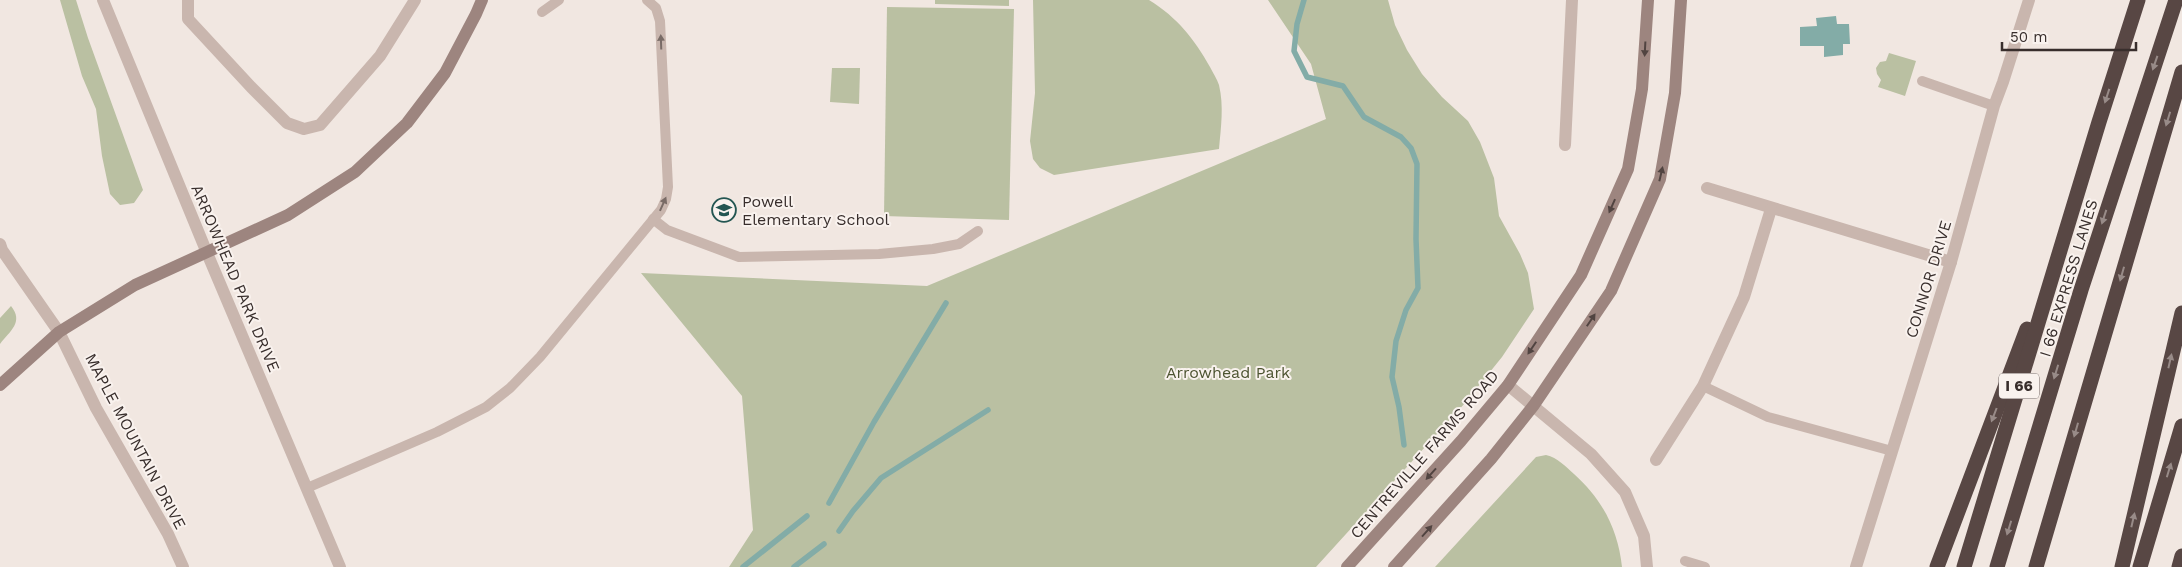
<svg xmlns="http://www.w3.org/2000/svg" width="2182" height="567" viewBox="0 0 2182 567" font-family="'Work Sans',sans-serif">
<rect width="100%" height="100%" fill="#f1e7e1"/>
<!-- green -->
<g fill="#bac0a2">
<path d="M 60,0 L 76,0 L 88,38 L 143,190 L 134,203 L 120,205 L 110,194 L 102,156 L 96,109 L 82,76 Z"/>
<path d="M 935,0 L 1009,0 L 1009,6 L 935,4 Z"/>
<path d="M 1033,0 L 1149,0 C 1177,17 1195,40 1210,67 C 1213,73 1217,79 1219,85 C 1224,106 1221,127 1219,149 L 1054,175 L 1040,168 L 1033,159 L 1030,141 L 1035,93 Z"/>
<path d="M 1268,0 L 1388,0 L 1395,25 L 1407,50 L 1422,74 L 1442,97 L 1468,121 L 1480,142 L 1494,178 L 1499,216 L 1520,254 L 1528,273 L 1534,309 L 1502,357 L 1465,403 L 1316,567 L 729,567 L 753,530 L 742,396 L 641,273 L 927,286 L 1326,119 L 1311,64 Z"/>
<path d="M 887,7 L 1014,9 L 1009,220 L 884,216 Z"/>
<path d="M 1889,53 L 1916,61 L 1905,96 L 1878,87 L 1881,80 L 1877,74 L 1876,68 L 1880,62 L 1886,61 Z"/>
<path d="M 832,68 L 860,68 L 859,104 L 830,102 Z"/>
<path d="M 11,306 C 24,322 10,331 0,344 L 0,318 Z"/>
<path d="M 1546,455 C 1558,458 1565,466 1574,474 C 1602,499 1618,529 1622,567 L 1435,567 L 1536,457 Z"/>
</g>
<!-- water -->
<path fill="#83aca7" d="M 1836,16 L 1837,24 L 1849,24 L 1850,44 L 1843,44 L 1843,55 L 1824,57 L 1824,46 L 1800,46 L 1800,27 L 1817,26 L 1816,18 Z"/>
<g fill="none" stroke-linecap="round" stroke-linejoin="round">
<!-- stream -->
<g stroke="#83aca7" stroke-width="5.5">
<path d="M 1304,0 L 1297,24 L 1294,51 L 1307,77 L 1343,86 L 1364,117 L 1401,137 L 1411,148 L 1417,164 L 1416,239 L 1418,288 L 1406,310 L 1396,341 L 1392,377 L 1399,407 L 1404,445"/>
<path d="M 829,503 L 874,422 L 946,303"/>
<path d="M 839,531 L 853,511 L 881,478 L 988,410"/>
<path d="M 743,567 L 807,516"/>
<path d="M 794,567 L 824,544"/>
</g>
<!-- lane -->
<g stroke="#c9b6ae" stroke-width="10">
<path d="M 542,12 L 559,0"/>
<path d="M 1922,81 L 1994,106"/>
<path d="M 653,219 L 667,230 L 739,257 L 879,254 L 933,249 L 959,244 L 978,231"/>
<path d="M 1703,386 L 1768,417 L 1892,451"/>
<path d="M 307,488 L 437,432 L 486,407 L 510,388 L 540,357 L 661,210 L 666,199 L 668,187 L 660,21 L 656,8 L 647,0"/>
<path d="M 1685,561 L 1705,567"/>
</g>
<!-- street -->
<g stroke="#c9b6ae" stroke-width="12">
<path d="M 103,0 L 207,253 L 340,567"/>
<path d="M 188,0 L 188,19 L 251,87 L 287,123 L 304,129 L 320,125 L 380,56 L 415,0"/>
<path d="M 1565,145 L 1572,0"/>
<path d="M 1707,188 L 1951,262"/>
<path d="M 0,244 L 2,250 L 59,332 L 96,408 L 168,534 L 183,567"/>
<path d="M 1508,385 L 1591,454 L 1625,492 L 1644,536 L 1647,567"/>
<path d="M 1656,460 L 1703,386 L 1744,297 L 1771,209"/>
<path d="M 1856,567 L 1951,262 L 1994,106 L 2003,82 L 2029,0"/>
</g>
<!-- secondary -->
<g stroke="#9d857f" stroke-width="12">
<path d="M 0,385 L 59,332 L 135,285 L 288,215 L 355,172 L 407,123 L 445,73 L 476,14 L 482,0"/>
<path d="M 1347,567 L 1461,441 L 1508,385 L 1581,275 L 1628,169 L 1642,89 L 1648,0"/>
<path d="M 1394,567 L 1491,459 L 1534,405 L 1611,291 L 1660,179 L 1675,93 L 1681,0"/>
</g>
<!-- highway -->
<g stroke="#584744" stroke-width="15">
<path d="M 1937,567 L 2027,329"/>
<path d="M 1964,567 L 2099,122 L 2138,0"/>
<path d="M 1997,567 L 2081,290 L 2176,0"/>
<path d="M 2036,567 L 2182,72"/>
<path d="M 2122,567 L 2182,313"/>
<path d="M 2140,567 L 2182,426"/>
<path d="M 2179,567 L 2182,556"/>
</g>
</g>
<!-- one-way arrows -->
<defs><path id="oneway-solid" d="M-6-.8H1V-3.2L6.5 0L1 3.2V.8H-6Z" transform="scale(1.25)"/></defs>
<g fill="#796b66">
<use href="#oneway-solid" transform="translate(661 42) rotate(-92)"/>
<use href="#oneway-solid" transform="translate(663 204) rotate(-66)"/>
</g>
<g fill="#514441">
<use href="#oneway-solid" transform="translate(1645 49) rotate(93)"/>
<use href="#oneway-solid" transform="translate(1661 174) rotate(-77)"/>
<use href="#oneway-solid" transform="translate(1612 206) rotate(114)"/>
<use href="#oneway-solid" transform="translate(1591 320) rotate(-56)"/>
<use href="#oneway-solid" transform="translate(1532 348) rotate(124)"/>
<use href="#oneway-solid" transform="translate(1431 474) rotate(132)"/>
<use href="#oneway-solid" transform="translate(1427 531) rotate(-48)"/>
</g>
<g fill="#988b88">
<use href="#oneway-solid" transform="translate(2155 63) rotate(109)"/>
<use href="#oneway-solid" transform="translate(2107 96) rotate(108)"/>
<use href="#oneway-solid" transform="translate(2168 119) rotate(107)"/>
<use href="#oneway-solid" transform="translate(2104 217) rotate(108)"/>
<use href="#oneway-solid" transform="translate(2122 274) rotate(106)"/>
<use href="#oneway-solid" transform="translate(2170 361) rotate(-77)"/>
<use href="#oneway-solid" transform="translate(2056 372) rotate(107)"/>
<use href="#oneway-solid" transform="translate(1994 415) rotate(111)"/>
<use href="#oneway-solid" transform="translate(2076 430) rotate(106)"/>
<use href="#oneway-solid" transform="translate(2169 470) rotate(-73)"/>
<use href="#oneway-solid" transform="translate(2133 520) rotate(-77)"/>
<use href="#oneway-solid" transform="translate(2009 528) rotate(107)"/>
</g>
<!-- icons -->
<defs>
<g id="school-ring" transform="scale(1.25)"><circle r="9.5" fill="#f9f2ee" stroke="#245652" stroke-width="1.5"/><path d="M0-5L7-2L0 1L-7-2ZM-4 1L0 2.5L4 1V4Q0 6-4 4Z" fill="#245652"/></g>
</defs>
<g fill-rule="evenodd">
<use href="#school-ring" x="724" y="210"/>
</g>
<g text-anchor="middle" stroke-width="4" stroke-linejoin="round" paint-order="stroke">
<!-- shield labels -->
<rect fill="#f9f2ee" stroke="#726966" stroke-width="1" x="1999" y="373.5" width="40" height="25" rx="4"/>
<g font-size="15" font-weight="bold" fill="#382e2c">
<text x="2019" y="391">I 66</text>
</g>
<!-- poi labels -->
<g font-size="16" fill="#382e2c" stroke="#f9f2ee" text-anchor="start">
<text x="742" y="207">Powell<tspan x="742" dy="18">Elementary School</tspan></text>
</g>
<!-- street labels -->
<g font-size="16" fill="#382e2c" stroke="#f9f2ee">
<text transform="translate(236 278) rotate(67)" y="6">ARROWHEAD PARK DRIVE</text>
<text transform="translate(2068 278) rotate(-73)" y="6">I 66 EXPRESS LANES</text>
<text transform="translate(1928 279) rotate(-73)" y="6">CONNOR DRIVE</text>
<text transform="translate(136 441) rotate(62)" y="6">MAPLE MOUNTAIN DRIVE</text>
<text transform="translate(1424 454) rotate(-49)" y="6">CENTREVILLE FARMS ROAD</text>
</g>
<!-- park labels -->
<g font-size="16" fill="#4d5431" stroke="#f9f2ee">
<text x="1228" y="378">Arrowhead Park</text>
</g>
</g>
<!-- scale -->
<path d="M2002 42v8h134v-8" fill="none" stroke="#382e2c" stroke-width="2.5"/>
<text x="2010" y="42" font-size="15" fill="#382e2c" stroke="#f9f2ee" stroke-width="4" paint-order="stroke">50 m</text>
</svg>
